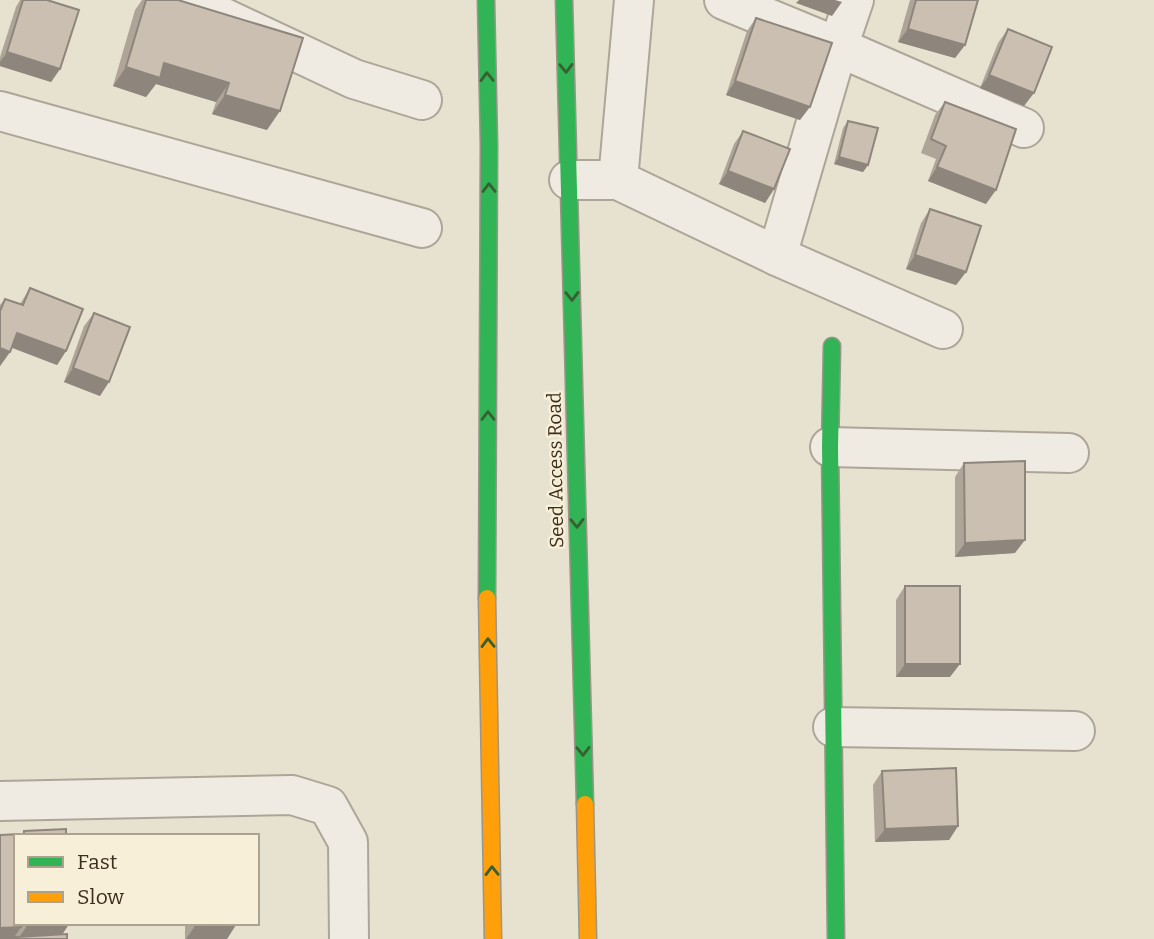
<svg xmlns="http://www.w3.org/2000/svg" width="1154" height="939" viewBox="0 0 1154 939" font-family="Bitter,serif">
<rect width="100%" height="100%" fill="#e7e1d0"/>
<g fill="none" stroke-linecap="round" stroke-linejoin="round">
<!-- street casing -->
<g stroke="#ada698" stroke-width="42">
<g id="street">
<path d="M 186,0 L 354,79 L 422,100"/>
<path d="M 724,0 L 838,47 L 1024,128"/>
<path d="M 0,111 L 422,228"/>
<path d="M 569,180 L 618,180 L 777,256 L 943,329"/>
<path d="M 618,180 L 634,0"/>
<path d="M 777,256 L 838,47 L 854,0"/>
<path d="M 830,447 L 1069,453"/>
<path d="M 833,727 L 1075,731"/>
<path d="M 0,801 L 292,795 L 328,806 L 348,842 L 349,939"/>
</g>
</g>
<!-- fast casing -->
<g stroke="#9c9588" stroke-width="19">
<g id="fast">
<path d="M 486,0 L 489,145 L 487,598"/>
<path d="M 564,0 L 585,804"/>
<path d="M 832,346 L 830,447 L 836,939"/>
</g>
</g>
<!-- slow casing -->
<g stroke="#9c9588" stroke-width="19">
<g id="slow">
<path d="M 487,598 L 493,939"/>
<path d="M 585,804 L 588,939"/>
</g>
</g>
<!-- street -->
<use href="#street" stroke="#efebe2" stroke-width="38"/>
<!-- fast -->
<use href="#fast" stroke="#30b455" stroke-width="16"/>
<!-- slow -->
<use href="#slow" stroke="#ff9f0a" stroke-width="16"/>
</g>
<!-- wall -->
<g fill="#afa498">
<path d="M 20,0 L 47,0 L 60,69 L 51,82 L 0,66 L 0,57 L 16,7 Z"/>
<path d="M 142,0 L 178,0 L 267,130 L 212,114 L 216,102 L 156,84 L 146,97 L 113,86 L 135,10 Z"/>
<path d="M 910,0 L 978,0 L 965,45 L 955,58 L 898,42 Z"/>
<path d="M 756,18 L 800,120 L 726,95 L 747,31 Z"/>
<path d="M 1008,29 L 1024,106 L 980,88 L 998,43 Z"/>
<path d="M 945,102 L 986,204 L 928,181 L 936,159 L 921,153 L 935,115 Z"/>
<path d="M 848,121 L 868,165 L 863,172 L 834,164 L 843,128 Z"/>
<path d="M 743,131 L 774,189 L 765,203 L 719,184 L 734,144 Z"/>
<path d="M 930,209 L 966,272 L 956,285 L 906,269 L 921,223 Z"/>
<path d="M 30,288 L 66,351 L 57,365 L 12,348 L 10,352 L 0,366 L 0,305 L 5,299 L 20,304 Z"/>
<path d="M 94,313 L 100,396 L 64,382 L 84,326 Z"/>
<path d="M 964,463 L 1015,553 L 955,557 L 955,477 Z"/>
<path d="M 905,586 L 950,677 L 896,677 L 896,600 Z"/>
<path d="M 882,771 L 958,826 L 949,840 L 875,842 L 873,785 Z"/>
<path d="M 16,923 L 69,923 L 69,924 L 62,934 L 0,939 Z"/>
<path d="M 185,923 L 236,923 L 227,939 L 185,939 Z"/>
</g>
<!-- shaded-wall -->
<g fill="#8e867c">
<path d="M 799,0 L 835,0 L 842,2 L 832,16 L 796,3 Z"/>
<path d="M 908,29 L 965,45 L 955,58 L 898,42 Z"/>
<path d="M 7,52 L 60,69 L 51,82 L 0,66 L 0,62 Z"/>
<path d="M 164,63 L 229,83 L 216,102 L 156,84 L 146,97 L 113,86 L 126,67 Z"/>
<path d="M 989,75 L 1034,93 L 1024,106 L 980,88 Z"/>
<path d="M 735,81 L 810,107 L 800,120 L 726,95 Z"/>
<path d="M 225,95 L 280,111 L 267,130 L 212,114 Z"/>
<path d="M 839,157 L 868,165 L 863,172 L 834,164 Z"/>
<path d="M 937,167 L 996,190 L 986,204 L 928,181 Z"/>
<path d="M 728,171 L 774,189 L 765,203 L 719,184 Z"/>
<path d="M 915,255 L 966,272 L 956,285 L 906,269 Z"/>
<path d="M 17,333 L 66,351 L 57,365 L 8,346 Z"/>
<path d="M 0,348 L 10,352 L 0,366 Z"/>
<path d="M 73,368 L 109,382 L 100,396 L 64,382 Z"/>
<path d="M 1025,540 L 1015,553 L 955,557 L 965,543 Z"/>
<path d="M 905,664 L 960,664 L 950,677 L 896,677 Z"/>
<path d="M 958,826 L 949,840 L 875,842 L 885,829 Z"/>
<path d="M 69,924 L 60,938 L 18,939 L 27,926 Z"/>
<path d="M 236,925 L 227,939 L 186,939 L 195,926 Z"/>
<path d="M 21,927 L 13,939 L 0,939 L 0,928 Z"/>
</g>
<!-- building -->
<g fill="#cbbfb1" stroke="#8e867c" stroke-width="2">
<path d="M 23,0 L 47,0 L 79,10 L 60,69 L 7,52 Z"/>
<path d="M 146,0 L 178,0 L 303,38 L 280,111 L 225,95 L 229,83 L 164,63 L 160,78 L 126,67 Z"/>
<path d="M 916,0 L 978,0 L 965,45 L 908,29 Z"/>
<path d="M 756,18 L 832,43 L 810,107 L 735,81 Z"/>
<path d="M 1008,29 L 1052,47 L 1034,93 L 989,75 Z"/>
<path d="M 945,102 L 1016,129 L 996,190 L 937,167 L 946,146 L 931,139 Z"/>
<path d="M 848,121 L 878,128 L 868,165 L 839,157 Z"/>
<path d="M 743,131 L 790,149 L 774,189 L 728,171 Z"/>
<path d="M 930,209 L 981,226 L 966,272 L 915,255 Z"/>
<path d="M 30,288 L 83,309 L 66,351 L 17,333 L 10,352 L 0,348 L 0,311 L 5,299 L 23,305 Z"/>
<path d="M 94,313 L 130,327 L 109,382 L 73,368 Z"/>
<path d="M 1025,461 L 1025,540 L 965,543 L 964,463 Z"/>
<rect x="905" y="586" width="55" height="78"/>
<path d="M 956,768 L 958,826 L 885,829 L 882,771 Z"/>
<path d="M 66,829 L 66,836 L 24,836 L 24,831 Z"/>
<path d="M 20,834 L 20,836 L 16,836 L 16,923 L 21,923 L 21,927 L 0,928 L 0,835 Z"/>
<path d="M 27,923 L 69,923 L 69,924 L 27,926 Z"/>
<path d="M 195,923 L 236,923 L 236,925 L 195,926 Z"/>
<path d="M 67,934 L 67,939 L 0,939 L 0,938 Z"/>
</g>
<!-- one-way arrows -->
<defs><path id="oneway-chevron" d="M-2-3.5L2.5 0L-2 3.5" fill="none" stroke-width="1.6" stroke-linecap="round" stroke-linejoin="round" transform="scale(1.75)"/></defs>
<g stroke="#385e32">
<use href="#oneway-chevron" transform="translate(566 68) rotate(89)"/>
<use href="#oneway-chevron" transform="translate(487 77) rotate(-91)"/>
<use href="#oneway-chevron" transform="translate(489 188) rotate(-90)"/>
<use href="#oneway-chevron" transform="translate(572 296) rotate(89)"/>
<use href="#oneway-chevron" transform="translate(488 416) rotate(-90)"/>
<use href="#oneway-chevron" transform="translate(577 523) rotate(89)"/>
<use href="#oneway-chevron" transform="translate(488 643) rotate(-91)"/>
<use href="#oneway-chevron" transform="translate(583 751) rotate(89)"/>
<use href="#oneway-chevron" transform="translate(492 871) rotate(-91)"/>
</g>
<g text-anchor="middle" stroke-width="5" stroke-linejoin="round" paint-order="stroke">
<!-- street labels -->
<g font-size="19" fill="#3d2f1f" stroke="#f7efd7">
<text transform="translate(555 470) rotate(-91)" y="7">Seed Access Road</text>
</g>
</g>
<!-- legend -->
<rect x="14" y="834" width="245" height="91" fill="#f7efd7" stroke="#ada28d" stroke-width="2"/>
<rect x="28" y="857" width="35" height="10" fill="#30b455" stroke="#ada28d" stroke-width="2"/>
<text x="77" y="869" font-size="21" fill="#3d2f1f">Fast</text>
<rect x="28" y="892" width="35" height="10" fill="#ff9f0a" stroke="#ada28d" stroke-width="2"/>
<text x="77" y="904" font-size="21" fill="#3d2f1f">Slow</text>
</svg>
